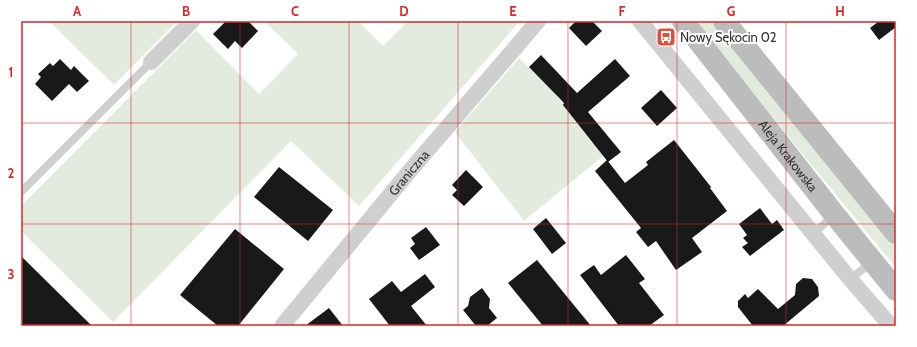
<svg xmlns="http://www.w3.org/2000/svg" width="917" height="347" viewBox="0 0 917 347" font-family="Cabin,sans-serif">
<rect width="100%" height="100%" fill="#fff"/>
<!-- green -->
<g fill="#e3ebde">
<path d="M 49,21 L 177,21 L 114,85 Z"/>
<path d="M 264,21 L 358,21 L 383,46 L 408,21 L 520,21 L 359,206 L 291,141 L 113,322 L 21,231 L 21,206 L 196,30 L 259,94 L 298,54 Z"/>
<path d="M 694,21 L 711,21 L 896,247 L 896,268 Z"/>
<path d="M 519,58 L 552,90 L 603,156 L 524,221 L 455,132 Z"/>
</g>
<!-- building -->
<g fill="#191919">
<path d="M 226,21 L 248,21 L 258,31 L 242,48 L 235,41 L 228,49 L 213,34 Z"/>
<path d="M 576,21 L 592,21 L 602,31 L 586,46 L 569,28 Z"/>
<path d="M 879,21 L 896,21 L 896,27 L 879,40 L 870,28 Z"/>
<path d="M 541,55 L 577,93 L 615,59 L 630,76 L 588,112 L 621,152 L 608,162 L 563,105 L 564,103 L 529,67 Z"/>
<path d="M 60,59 L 71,70 L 74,66 L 89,81 L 77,92 L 69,84 L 52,101 L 35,84 L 41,77 L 38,74 L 50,63 L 53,66 Z"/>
<path d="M 661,90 L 677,108 L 657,126 L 641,108 Z"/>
<path d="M 674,140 L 711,187 L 710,188 L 727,211 L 692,238 L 702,252 L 676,270 L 656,241 L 648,247 L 636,232 L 641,228 L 595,171 L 607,160 L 625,183 L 648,165 L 646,162 Z"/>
<path d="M 279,167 L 333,210 L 308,241 L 254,197 Z"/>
<path d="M 466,170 L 483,187 L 464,206 L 452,195 L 457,190 L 452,185 Z"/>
<path d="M 760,208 L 772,224 L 777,220 L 784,230 L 750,256 L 742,247 L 748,243 L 743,238 L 747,235 L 739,224 Z"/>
<path d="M 546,218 L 566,243 L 552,254 L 533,229 Z"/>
<path d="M 426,227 L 440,245 L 419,260 L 410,248 L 415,244 L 411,238 Z"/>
<path d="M 235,229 L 284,269 L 238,326 L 218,326 L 180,295 Z"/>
<path d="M 626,255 L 645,279 L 639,283 L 664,315 L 649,326 L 619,326 L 580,275 L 594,265 L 601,275 Z"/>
<path d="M 21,256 L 92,326 L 21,326 Z"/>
<path d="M 537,260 L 591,326 L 543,326 L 508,283 Z"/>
<path d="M 425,274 L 435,287 L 411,306 L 427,326 L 390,326 L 369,299 L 392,281 L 401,292 Z"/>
<path d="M 803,278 L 812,279 L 818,287 L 819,296 L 783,326 L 753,326 L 738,307 L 738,301 L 745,294 L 748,298 L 758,289 L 778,309 L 795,295 L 796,284 Z"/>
<path d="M 482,288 L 490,299 L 489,308 L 497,318 L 487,326 L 476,326 L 463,310 L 468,306 L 470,297 Z"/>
<path d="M 329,308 L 343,326 L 305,326 Z"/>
</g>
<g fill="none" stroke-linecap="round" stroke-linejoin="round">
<!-- service -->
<g stroke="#cfcfcf" stroke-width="8">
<path d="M 21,192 L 151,62"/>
<path d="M 814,233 L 834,215"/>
<path d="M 850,279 L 872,262"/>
</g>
<!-- minor -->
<g stroke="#cfcfcf" stroke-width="16">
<path d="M 640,21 L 850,279 L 891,326"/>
<path d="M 151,62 L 192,21"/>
<path id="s1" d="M 282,326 L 408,173 L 538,21"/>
</g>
<!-- secondary -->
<g stroke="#bcbcbc" stroke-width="22">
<path id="s2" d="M 683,21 L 834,214 L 896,290"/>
<path d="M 724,21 L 896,233"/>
</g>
</g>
<!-- grid -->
<path fill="none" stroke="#d62828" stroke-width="1" stroke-opacity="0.55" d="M 131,21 L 131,326M 240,21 L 240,326M 349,21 L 349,326M 458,21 L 458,326M 568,21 L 568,326M 677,21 L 677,326M 786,21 L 786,326M 21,123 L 896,123M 21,224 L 896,224"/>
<!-- icons -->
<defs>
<g id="bus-square" transform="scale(1)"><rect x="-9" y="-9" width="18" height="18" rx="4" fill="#de503e" stroke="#fff"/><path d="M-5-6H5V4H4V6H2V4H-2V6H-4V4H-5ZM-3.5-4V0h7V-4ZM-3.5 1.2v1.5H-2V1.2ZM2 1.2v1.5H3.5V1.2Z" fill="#fff"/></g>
</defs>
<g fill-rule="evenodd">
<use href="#bus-square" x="666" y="37"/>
</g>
<g text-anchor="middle" stroke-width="4" stroke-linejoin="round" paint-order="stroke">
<!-- poi labels -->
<g font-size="13" fill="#323232" stroke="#fff" text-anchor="start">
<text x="680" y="42">Nowy Sękocin 02</text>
</g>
<!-- street labels -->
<g font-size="13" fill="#323232" stroke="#fff">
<text dy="5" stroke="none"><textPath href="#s2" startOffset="171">Aleja Krakowska</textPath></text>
<text dy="5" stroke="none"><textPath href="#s1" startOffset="199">Graniczna</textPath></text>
</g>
</g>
<!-- border -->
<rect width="917" height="347" fill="none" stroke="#ffffff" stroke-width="44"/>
<rect x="22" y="22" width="873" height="303" fill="none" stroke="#d62828" stroke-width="1.5"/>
<g font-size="13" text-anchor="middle" font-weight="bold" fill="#d62828">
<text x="77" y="16">A</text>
<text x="186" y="16">B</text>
<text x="295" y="16">C</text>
<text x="404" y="16">D</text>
<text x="513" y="16">E</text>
<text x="622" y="16">F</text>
<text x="731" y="16">G</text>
<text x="840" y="16">H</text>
<text x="11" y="77">1</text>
<text x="11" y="178">2</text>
<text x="11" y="279">3</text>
</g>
</svg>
